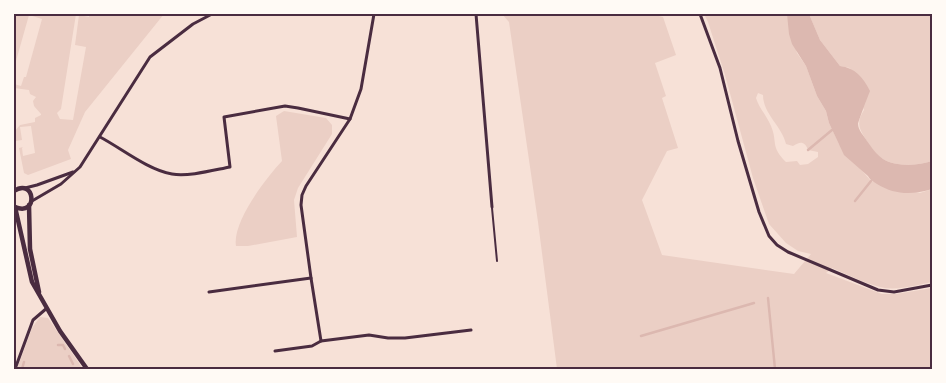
<svg xmlns="http://www.w3.org/2000/svg" width="946" height="383" viewBox="0 0 946 383" font-family="Inter,sans-serif">
<rect width="100%" height="100%" fill="#f7e1d7"/>
<!-- green -->
<g fill="#ebcfc5" fill-rule="evenodd">
<path d="M 14,14 L 76,14 L 61,109 L 57,113 L 60,119 L 73,120 L 86,47 L 75,45 L 79,15 L 89,17 L 89,14 L 164,14 L 85,112 L 68,150 L 71,159 L 28,175 L 24,173 L 19,148 L 23,147 L 22,148 L 23,156 L 35,153 L 31,126 L 20,127 L 22,140 L 16,141 L 15,131 L 20,125 L 35,122 L 35,118 L 41,115 L 41,114 L 34,106 L 33,101 L 36,97 L 30,94 L 29,90 L 14,88 L 14,84 L 21,86 L 24,77 L 26,77 L 42,19 L 29,15 L 14,68 Z"/>
<path d="M 502,14 L 650,14 L 663,17 L 676,55 L 655,63 L 666,96 L 662,98 L 678,148 L 667,151 L 642,200 L 662,255 L 794,274 L 811,254 L 798,251 L 786,243 L 769,224 L 753,178 L 725,75 L 708,22 L 704,14 L 787,14 L 797,53 L 806,66 L 817,96 L 826,111 L 829,123 L 839,144 L 871,181 L 920,193 L 932,189 L 932,282 C 917,285 900,290 885,288 C 867,285 849,275 832,268 L 826,273 L 882,294 L 896,294 L 932,288 L 932,369 L 557,369 L 538,222 L 509,22 ZM 758,93 L 763,95 C 763,114 782,126 786,144 L 793,146 C 800,141 805,141 808,150 L 818,152 L 818,157 L 808,164 L 800,165 L 797,161 L 786,162 C 770,146 778,143 771,126 C 767,116 759,108 756,98 Z"/>
<path d="M 809,14 L 932,14 L 932,161 C 918,166 896,167 883,159 C 875,154 870,146 865,138 C 858,127 857,121 864,110 L 850,68 L 840,66 L 820,40 Z"/>
<path d="M 284,111 L 326,118 L 332,125 L 332,134 L 298,188 L 294,200 L 297,237 L 248,246 L 236,246 C 232,222 266,178 282,161 L 276,116 Z"/>
<path d="M 40,317 L 48,318 L 83,369 L 17,369 L 32,328 Z"/>
</g>
<!-- water -->
<path fill="#dcb8b0" d="M 787,14 L 809,14 L 820,40 L 840,66 C 855,68 863,77 870,91 C 868,96 858,122 858,124 C 858,130 864,136 867,141 C 872,148 876,154 883,159 C 896,167 918,166 932,161 L 932,189 C 912,195 895,195 877,184 C 873,181 871,181 868,176 L 844,155 L 829,123 L 826,111 L 817,96 L 806,66 L 792,44 L 789,34 Z"/>
<g fill="none" stroke-linecap="round" stroke-linejoin="round">
<!-- stream -->
<g stroke="#dcb8b0" stroke-width="2.5">
<path d="M 808,150 L 832,130"/>
<path d="M 855,201 L 871,181"/>
<path d="M 768,298 L 775,369"/>
<path d="M 641,336 L 754,303"/>
<path d="M 58,345 L 63,345 L 65,349"/>
<path d="M 69,356 L 73,364"/>
<path d="M 22,369 L 24,362"/>
</g>
<!-- service -->
<path stroke="#4a2c40" stroke-width="2" d="M 492,208 L 497,261"/>
<!-- minor -->
<g stroke="#4a2c40" stroke-width="3">
<path d="M 476,14 L 492,207"/>
<path d="M 700,14 L 720,68 L 738,141 L 759,212 L 769,236 L 777,245 L 788,252 L 878,290 L 894,292 L 932,285"/>
<path d="M 100,137 C 121,148 148,170 172,174 C 188,177 214,170 230,167 L 224,117 L 285,106 L 298,108 L 350,119"/>
<path d="M 25,188 L 37,185 L 73,172"/>
<path d="M 32,201 L 61,184 L 80,167 L 150,57 L 193,24 L 212,14"/>
<path d="M 311,278 L 301,205 L 302,195 L 306,186 L 350,119 L 361,89 L 374,14"/>
<path d="M 209,292 L 311,278 L 321,341 L 369,335 L 388,338 L 405,338 L 471,330"/>
<path d="M 275,351 L 312,346 L 321,341"/>
<path d="M 15,369 L 33,320 L 47,308"/>
</g>
<!-- tertiary -->
<g stroke="#4a2c40" stroke-width="4.5">
<path d="M 14,191 C 35,177 39,217 15,207"/>
<path d="M 29,205 L 30,249 L 39,292"/>
<path d="M 15,207 L 32,282 L 60,331 L 87,369"/>
</g>
</g>
<!-- border -->
<rect width="946" height="383" fill="none" stroke="#fffaf5" stroke-width="30"/>
<rect x="15" y="15" width="916" height="353" fill="none" stroke="#4a2c40" stroke-width="2"/>
</svg>
